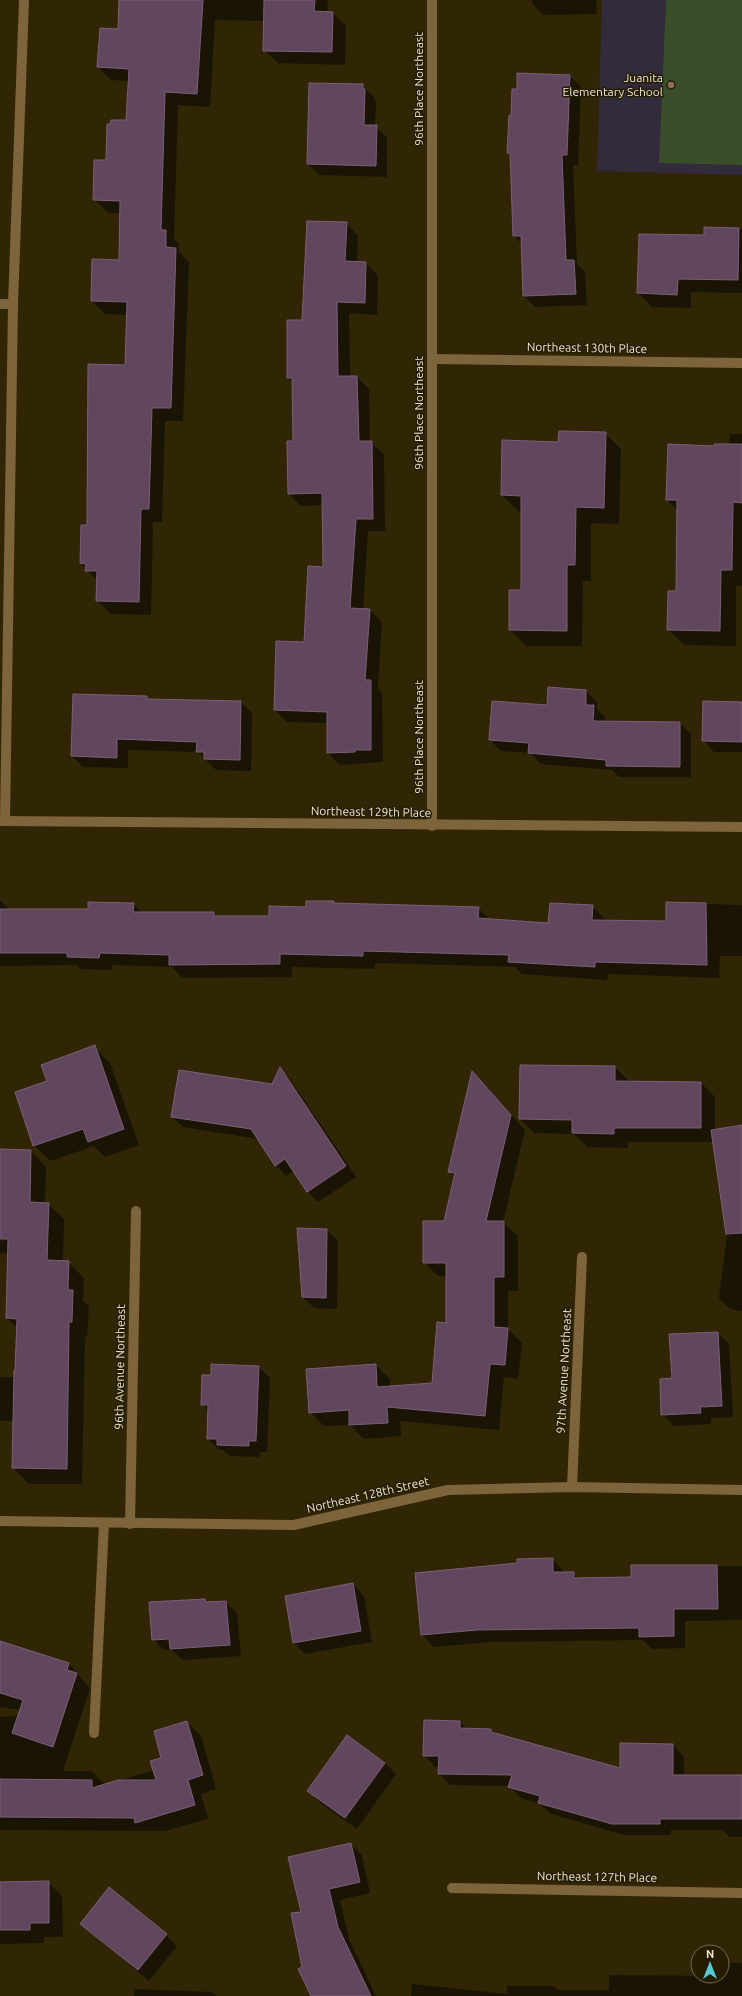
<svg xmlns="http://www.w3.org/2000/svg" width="742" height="1996" viewBox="0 0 742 1996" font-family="Ubuntu,sans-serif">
<rect width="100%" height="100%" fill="#302606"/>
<!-- education -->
<path fill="#322b3b" d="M 602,0 L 742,0 L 742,175 L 597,171 Z"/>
<!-- green -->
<path fill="#3a4e29" d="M 666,0 L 742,0 L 742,165 L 659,163 Z"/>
<!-- shadow -->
<g fill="#0007">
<path d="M 120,0 L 328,0 L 327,13 L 333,13 L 346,26 L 345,65 L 278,63 L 264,50 L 265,21 L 215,20 L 210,107 L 178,105 L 174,239 L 179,244 L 179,252 L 189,262 L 183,421 L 165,421 L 162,522 L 153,522 L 151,615 L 111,614 L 97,601 L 98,582 L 81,563 L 126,366 L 127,315 L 105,314 L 92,301 L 120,261 L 121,213 L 108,213 L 94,199 L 107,161 L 127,121 L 129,81 L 111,80 L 98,67 L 119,30 Z"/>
<path d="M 532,0 L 596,0 L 597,14 L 543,15 L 532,3 Z"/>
<path d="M 570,76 L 581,87 L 578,166 L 573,165 L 577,264 L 585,272 L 587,305 L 535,307 L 524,296 L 522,244 L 514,236 L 511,155 L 508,152 L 512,117 L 517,90 Z"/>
<path d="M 362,85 L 373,96 L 376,102 L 375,126 L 387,137 L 387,177 L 319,175 L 308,164 Z"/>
<path d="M 346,223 L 358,236 L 357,263 L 366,263 L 378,276 L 377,315 L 349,313 L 350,377 L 357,377 L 369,389 L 370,442 L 384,454 L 385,531 L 368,531 L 363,609 L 370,610 L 382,622 L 378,688 L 382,693 L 383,762 L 340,765 L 328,753 L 328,723 L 287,722 L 275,710 L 305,643 L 324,568 L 323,505 L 301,506 L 289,494 L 294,442 L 293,383 L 288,378 L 288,321 L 303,321 Z"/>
<path d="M 705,229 L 742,229 L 742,293 L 691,292 L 691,308 L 652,307 L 638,293 L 705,236 Z"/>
<path d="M 605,433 L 621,449 L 619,524 L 591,523 L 591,581 L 583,581 L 582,646 L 526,646 L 510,630 L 522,591 L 522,511 L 518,511 L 502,495 L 559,443 Z"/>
<path d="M 730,434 L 742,434 L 742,586 L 736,586 L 736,646 L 684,645 L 668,629 L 677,592 L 678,511 L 667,500 L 715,447 L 729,445 Z"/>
<path d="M 549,688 L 586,691 L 597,702 L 597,709 L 605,717 L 605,722 L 680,723 L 691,734 L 691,777 L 619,777 L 612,770 L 541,764 L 530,753 L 501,751 L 490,740 L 547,706 Z"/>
<path d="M 147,697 L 150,700 L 241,702 L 252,713 L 251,771 L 216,770 L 198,752 L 128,750 L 128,768 L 83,767 L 72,756 Z"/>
<path d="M 742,703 L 742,752 L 714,752 L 703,740 Z"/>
<path d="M 0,900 L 10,910 L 89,910 L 133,904 L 143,913 L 214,913 L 217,917 L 270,917 L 333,902 L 335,904 L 478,908 L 490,920 L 549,924 L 592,906 L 605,919 L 605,921 L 667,922 L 667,903 L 742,905 L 742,956 L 720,956 L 719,978 L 608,974 L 607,980 L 522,974 L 515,967 L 375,963 L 375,969 L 292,967 L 292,977 L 182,978 L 172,967 L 112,965 L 111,970 L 81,969 L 76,965 L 0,966 Z"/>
<path d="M 94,1047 L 110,1063 L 139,1145 L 105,1157 L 94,1146 L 50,1161 L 34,1145 L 48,1081 Z"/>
<path d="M 615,1067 L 629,1081 L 701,1083 L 715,1097 L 715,1131 L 742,1126 L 742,1311 L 730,1309 L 719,1298 L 730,1211 L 714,1142 L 628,1142 L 628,1148 L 587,1147 L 574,1134 L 534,1133 L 520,1119 Z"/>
<path d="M 280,1069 L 290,1079 L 356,1177 L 318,1202 L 307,1191 L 294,1171 L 286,1176 L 276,1165 L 258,1139 L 183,1127 L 172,1117 L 272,1085 Z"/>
<path d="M 486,1087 L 525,1130 L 503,1222 L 518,1236 L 518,1291 L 508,1291 L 508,1329 L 522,1343 L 518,1379 L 504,1377 L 499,1430 L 400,1421 L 401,1436 L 364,1439 L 350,1425 L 324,1426 L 310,1412 L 376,1365 L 390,1379 L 390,1387 L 433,1384 L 447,1324 L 447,1276 L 438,1276 L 424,1262 L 445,1222 L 455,1177 L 450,1171 Z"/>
<path d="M 0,1150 L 31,1151 L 46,1167 L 45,1203 L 48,1204 L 64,1219 L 63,1262 L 68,1262 L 84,1278 L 83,1301 L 89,1306 L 87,1337 L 85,1337 L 82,1484 L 29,1484 L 13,1468 L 14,1421 L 0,1421 L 0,1377 L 15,1377 L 16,1371 L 18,1329 L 7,1318 L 9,1254 L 0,1253 Z"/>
<path d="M 327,1230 L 338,1241 L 337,1309 L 314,1308 L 303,1297 Z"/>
<path d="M 718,1333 L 729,1344 L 733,1417 L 711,1418 L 711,1424 L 674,1426 L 662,1414 L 673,1379 Z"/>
<path d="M 259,1367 L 270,1378 L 267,1452 L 260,1452 L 259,1457 L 230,1456 L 223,1450 L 219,1450 L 208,1439 L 209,1412 L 202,1404 L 211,1376 Z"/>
<path d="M 552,1559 L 565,1573 L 573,1573 L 579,1579 L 632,1578 L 632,1566 L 742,1566 L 742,1620 L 685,1621 L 685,1648 L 652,1649 L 643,1640 L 490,1642 L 434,1647 L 422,1635 L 518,1564 Z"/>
<path d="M 353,1584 L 364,1596 L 372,1642 L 305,1654 L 294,1643 Z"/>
<path d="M 205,1600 L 208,1603 L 225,1602 L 237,1613 L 241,1656 L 183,1660 L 172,1650 L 164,1650 L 153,1639 Z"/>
<path d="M 0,1642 L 69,1664 L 90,1688 L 63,1771 L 92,1771 L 105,1785 L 154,1770 L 187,1722 L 201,1736 L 216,1789 L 201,1794 L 208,1819 L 165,1831 L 0,1830 L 0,1717 L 41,1713 L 0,1707 Z"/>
<path d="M 459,1722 L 467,1729 L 490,1730 L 495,1734 L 621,1770 L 673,1745 L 684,1757 L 684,1776 L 742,1775 L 742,1837 L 730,1837 L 722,1830 L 671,1830 L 671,1835 L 624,1835 L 551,1814 L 540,1804 L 521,1798 L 510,1786 L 450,1785 L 439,1773 L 439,1767 L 435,1767 L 424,1755 Z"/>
<path d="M 385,1763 L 396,1774 L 357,1829 L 319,1802 L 308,1790 Z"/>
<path d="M 350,1844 L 362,1855 L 370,1893 L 340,1900 L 349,1939 L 376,1996 L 312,1996 L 302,1913 Z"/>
<path d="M 48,1882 L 62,1896 L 63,1937 L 44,1937 L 44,1943 L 0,1944 L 0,1883 Z"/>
<path d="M 81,1923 L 166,1935 L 177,1946 L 149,1981 Z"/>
<path d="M 722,1962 L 742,1963 L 742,1996 L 411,1996 L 412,1984 L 507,1994 L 507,1986 L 554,1986 L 558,1990 L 609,1990 L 609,1975 L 722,1976 Z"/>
<path d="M 134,1989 L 212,1992 L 216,1996 L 134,1996 Z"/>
</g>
<!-- building -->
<g fill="#61475d" stroke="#7b5f77">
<path d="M 119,0 L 203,0 L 197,94 L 165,92 L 161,230 L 166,230 L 166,247 L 176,248 L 171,408 L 152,408 L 149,509 L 141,509 L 139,602 L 96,601 L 97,571 L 85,571 L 86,564 L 80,563 L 81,525 L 87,525 L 88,364 L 125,365 L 127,302 L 91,301 L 92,259 L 119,260 L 120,201 L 93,200 L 94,160 L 106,160 L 107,124 L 110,124 L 111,120 L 126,120 L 129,69 L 97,67 L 100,28 L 118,29 Z"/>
<path d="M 264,0 L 315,0 L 314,11 L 333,12 L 332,52 L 263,51 Z"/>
<path d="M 517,73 L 570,75 L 567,155 L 562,155 L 566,260 L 574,260 L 576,294 L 523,296 L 521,236 L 513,236 L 510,153 L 507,153 L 509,115 L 511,116 L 512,89 L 517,89 Z"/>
<path d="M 309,83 L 363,84 L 363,89 L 365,89 L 364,125 L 377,125 L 376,166 L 307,164 Z"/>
<path d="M 307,221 L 347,222 L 345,261 L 366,262 L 365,303 L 337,302 L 338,376 L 357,376 L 359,441 L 372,441 L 373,519 L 356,519 L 350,608 L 370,609 L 365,680 L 371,680 L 371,750 L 355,750 L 355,752 L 327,753 L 327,712 L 274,710 L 276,641 L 304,642 L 308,566 L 323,567 L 322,493 L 288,494 L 287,441 L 293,441 L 292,378 L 287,378 L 287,320 L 302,320 Z"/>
<path d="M 704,227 L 739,228 L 738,280 L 678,279 L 677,295 L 637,293 L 639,234 L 704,235 Z"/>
<path d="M 559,431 L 606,432 L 604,508 L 576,507 L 575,565 L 567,565 L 567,631 L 509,630 L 509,590 L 521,590 L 521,496 L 501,495 L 502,440 L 558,442 Z"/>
<path d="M 668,444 L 714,446 L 714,444 L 742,444 L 742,503 L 733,502 L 732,570 L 721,570 L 720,631 L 667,630 L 668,591 L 676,591 L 677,500 L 666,500 Z"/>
<path d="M 548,687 L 586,690 L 586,705 L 594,705 L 593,721 L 680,722 L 680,767 L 606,766 L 606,760 L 528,753 L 529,743 L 489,740 L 492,701 L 547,705 Z"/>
<path d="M 73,694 L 147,696 L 147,699 L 241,701 L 240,760 L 204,759 L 204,752 L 196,752 L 197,742 L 117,739 L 117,758 L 71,756 Z"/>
<path d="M 703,701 L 742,702 L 742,742 L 702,741 Z"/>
<path d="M 306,901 L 334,901 L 334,903 L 479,907 L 478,918 L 548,923 L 550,903 L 593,905 L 592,920 L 666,921 L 666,902 L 706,903 L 707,965 L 595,962 L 595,967 L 508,962 L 509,955 L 363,951 L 363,956 L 280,954 L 280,964 L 169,965 L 169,955 L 100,953 L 99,958 L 67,957 L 67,953 L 0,953 L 0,909 L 88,909 L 88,902 L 134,903 L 133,912 L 214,912 L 214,916 L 269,916 L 269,906 L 306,907 Z"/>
<path d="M 95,1045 L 124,1129 L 88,1142 L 83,1129 L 33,1146 L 15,1092 L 47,1081 L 41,1065 Z"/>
<path d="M 520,1065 L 615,1066 L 615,1081 L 701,1082 L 701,1128 L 614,1128 L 614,1134 L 572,1133 L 572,1120 L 519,1119 Z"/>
<path d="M 280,1067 L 346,1166 L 307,1192 L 285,1159 L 275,1166 L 251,1129 L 171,1117 L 179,1070 L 272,1084 Z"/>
<path d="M 472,1071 L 511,1115 L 486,1221 L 504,1221 L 504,1277 L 494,1277 L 494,1327 L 508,1328 L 505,1365 L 490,1364 L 485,1416 L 387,1407 L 388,1423 L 349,1425 L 349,1410 L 309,1413 L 306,1369 L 376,1364 L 377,1387 L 432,1383 L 437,1322 L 446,1323 L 446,1263 L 423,1263 L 423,1221 L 444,1221 L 455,1173 L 448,1172 Z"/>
<path d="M 742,1125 L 742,1233 L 726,1234 L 711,1130 Z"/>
<path d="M 0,1149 L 31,1150 L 30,1202 L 49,1203 L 47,1260 L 69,1261 L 68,1290 L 73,1290 L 72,1322 L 69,1322 L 67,1469 L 12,1468 L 14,1370 L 15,1370 L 17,1319 L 6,1318 L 8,1239 L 0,1239 Z"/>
<path d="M 297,1228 L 327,1229 L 326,1298 L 302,1297 Z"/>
<path d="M 718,1332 L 722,1406 L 700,1407 L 701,1413 L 661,1415 L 660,1379 L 672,1378 L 669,1334 Z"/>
<path d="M 211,1364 L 259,1366 L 256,1441 L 249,1441 L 249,1446 L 217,1445 L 217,1439 L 207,1439 L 208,1405 L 201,1405 L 202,1375 L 211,1375 Z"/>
<path d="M 553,1558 L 553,1572 L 574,1572 L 574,1578 L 631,1577 L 631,1565 L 717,1565 L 718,1609 L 674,1609 L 674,1636 L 639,1637 L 639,1628 L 477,1630 L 421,1635 L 415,1573 L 517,1563 L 517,1559 Z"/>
<path d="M 353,1583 L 361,1631 L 293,1643 L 285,1596 Z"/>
<path d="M 205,1599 L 206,1602 L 226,1601 L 230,1645 L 170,1649 L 169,1639 L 152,1640 L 149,1602 Z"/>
<path d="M 0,1641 L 69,1663 L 67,1670 L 77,1673 L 53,1747 L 12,1733 L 23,1700 L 0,1693 Z"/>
<path d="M 424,1720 L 460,1721 L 460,1728 L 491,1729 L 491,1732 L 620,1768 L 620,1743 L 673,1744 L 673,1775 L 742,1775 L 742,1819 L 660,1819 L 660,1824 L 612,1824 L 538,1803 L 540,1796 L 508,1787 L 512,1775 L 438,1774 L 439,1756 L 423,1756 Z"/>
<path d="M 187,1721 L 203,1775 L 188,1780 L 195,1805 L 135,1823 L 134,1818 L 0,1817 L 0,1779 L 92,1780 L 92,1788 L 118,1780 L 156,1780 L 150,1761 L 161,1758 L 154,1731 Z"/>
<path d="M 347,1735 L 385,1763 L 345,1818 L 307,1791 Z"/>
<path d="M 351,1843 L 360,1882 L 329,1889 L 338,1927 L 371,1996 L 311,1996 L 298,1969 L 302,1967 L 291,1913 L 301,1912 L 288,1857 Z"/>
<path d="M 49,1881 L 49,1923 L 30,1923 L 30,1930 L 0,1930 L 0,1882 Z"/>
<path d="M 109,1887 L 167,1934 L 138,1970 L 80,1924 Z"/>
</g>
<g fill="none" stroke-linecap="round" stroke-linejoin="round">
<!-- lane -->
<path stroke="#7e643a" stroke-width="10" d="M 94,1733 L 104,1523"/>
<!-- street -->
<g stroke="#7e643a" stroke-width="10">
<path d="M 432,0 L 432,826"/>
<path d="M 0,304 L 13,304"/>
<path d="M 432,359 L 742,363"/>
<path d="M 0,821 L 742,827"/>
<path d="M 5,821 L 13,304 L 24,0"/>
<path d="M 572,1487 L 582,1257"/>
<path d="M 0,1521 L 294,1525 L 448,1490 L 572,1487 L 742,1490"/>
<path d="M 130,1524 L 136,1211"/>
<path d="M 452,1888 L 742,1893"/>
</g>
</g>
<!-- markers -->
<circle fill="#8d6e63" stroke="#261d00" stroke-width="1.5" cx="671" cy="85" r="4"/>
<g text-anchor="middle" stroke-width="3" stroke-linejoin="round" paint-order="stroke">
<!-- poi labels -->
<g font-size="12" fill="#ebe6d4" stroke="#261d00" text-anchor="end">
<text x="663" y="82">Juanita<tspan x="663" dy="14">Elementary School</tspan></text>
</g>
<!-- street labels -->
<g font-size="12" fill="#ebe6d4" stroke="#261d00">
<text transform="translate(419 89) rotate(-90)" y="4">96th Place Northeast</text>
<text transform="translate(587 348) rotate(1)" y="4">Northeast 130th Place</text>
<text transform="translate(419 413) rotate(-90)" y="4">96th Place Northeast</text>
<text transform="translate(419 737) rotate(-90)" y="4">96th Place Northeast</text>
<text transform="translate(371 812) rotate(1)" y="4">Northeast 129th Place</text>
<text transform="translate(120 1367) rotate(-89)" y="4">96th Avenue Northeast</text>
<text transform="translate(564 1371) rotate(-87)" y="4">97th Avenue Northeast</text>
<text transform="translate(368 1495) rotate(-13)" y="4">Northeast 128th Street</text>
<text transform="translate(597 1877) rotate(1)" y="4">Northeast 127th Place</text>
</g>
</g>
<!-- north arrow -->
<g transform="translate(710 1964)"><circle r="19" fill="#261d00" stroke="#756d55"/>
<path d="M0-3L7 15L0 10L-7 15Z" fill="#52cbda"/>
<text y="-6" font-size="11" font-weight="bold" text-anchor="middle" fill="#ebe6d4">N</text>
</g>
</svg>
